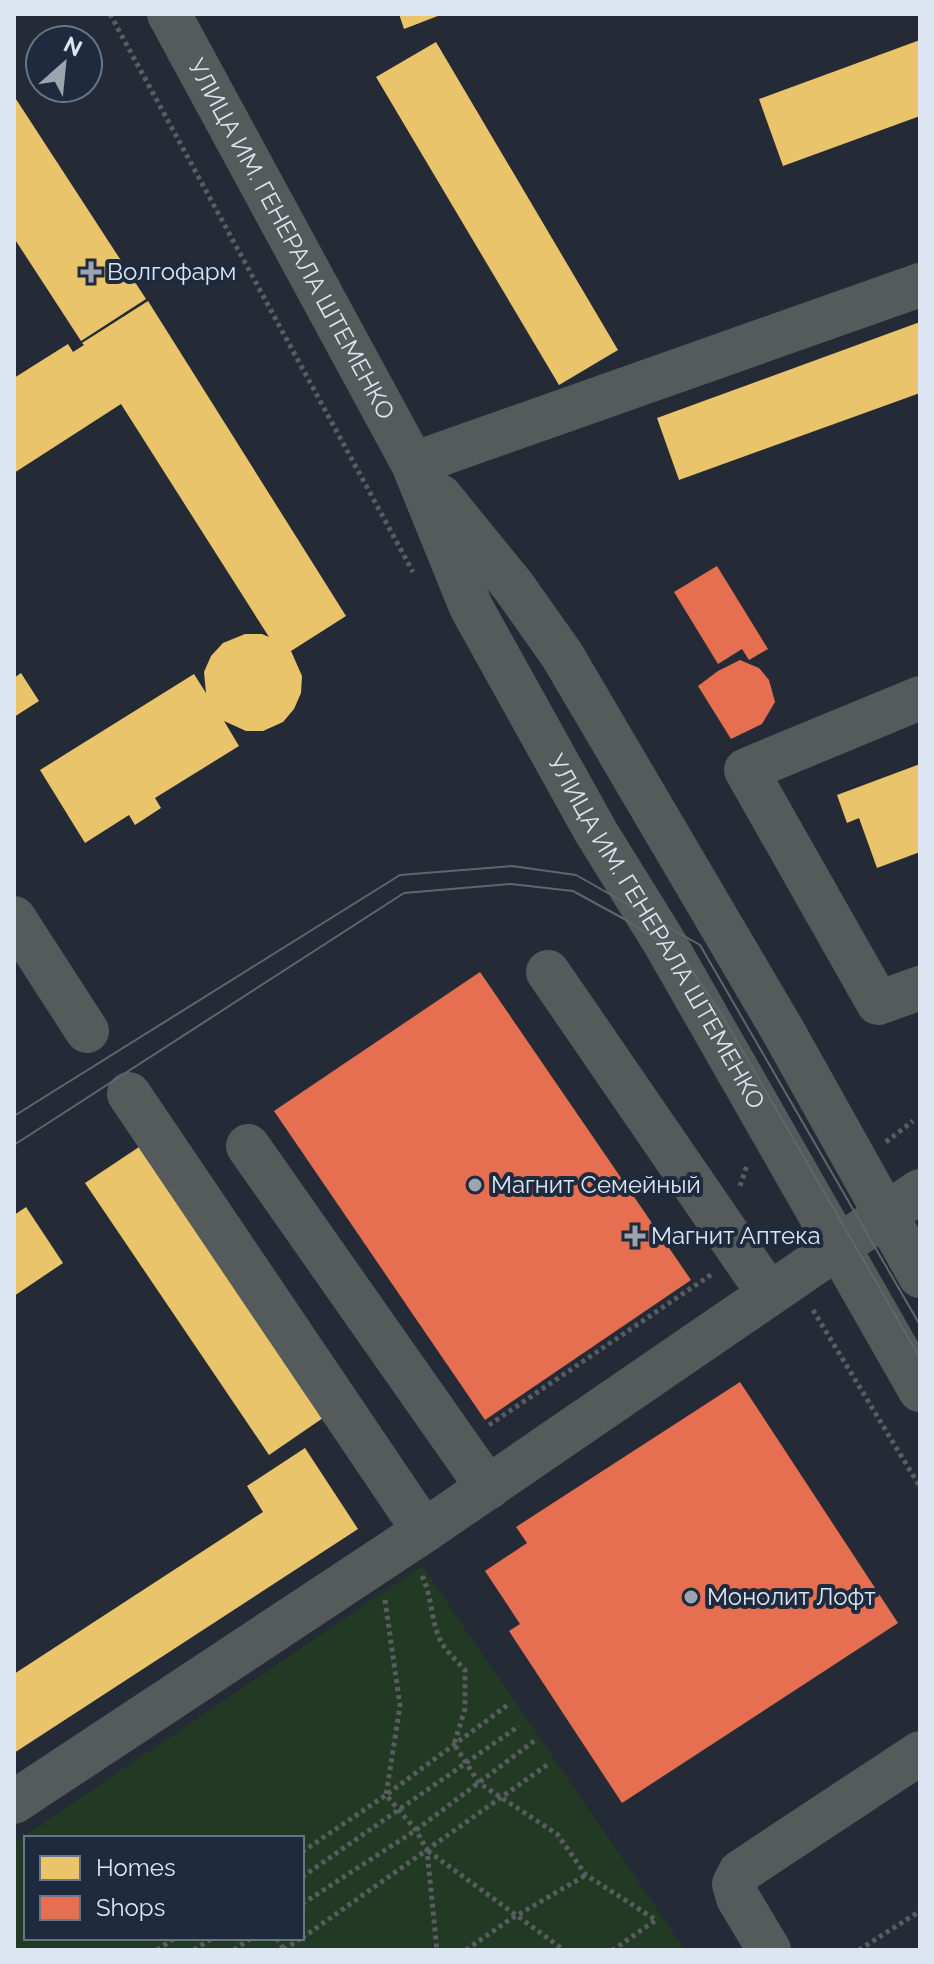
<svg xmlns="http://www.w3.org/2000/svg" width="934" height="1964" viewBox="0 0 934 1964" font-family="Raleway,sans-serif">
<rect width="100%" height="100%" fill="#252b36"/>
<!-- green -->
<path fill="#223a23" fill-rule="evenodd" d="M 422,1566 L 685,1950 L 14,1950 L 14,1843 ZM 26,1838 L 302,1838 L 302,1938 L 26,1938 Z"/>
<!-- homes -->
<g fill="#e9c46a">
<path d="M 399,14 L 443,14 L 404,29 Z"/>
<path d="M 920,40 L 920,116 L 783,166 L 759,99 Z"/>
<path d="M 436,42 L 618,350 L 559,385 L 376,77 Z"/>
<path d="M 14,96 L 146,299 L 81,341 L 14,238 Z"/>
<path d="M 148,301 L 346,616 L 291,651 L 302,676 L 301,693 L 294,709 L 283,722 L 263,731 L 246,731 L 224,721 L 239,746 L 155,798 L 161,808 L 135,825 L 129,815 L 85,843 L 40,770 L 194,674 L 206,693 L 204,672 L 211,656 L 223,643 L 245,634 L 262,634 L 269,637 L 121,404 L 14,473 L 14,378 L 68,344 L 73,352 L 84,345 L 82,343 Z"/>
<path d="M 920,322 L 920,393 L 679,480 L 657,418 Z"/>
<path d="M 21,673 L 39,701 L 14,717 L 14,678 Z"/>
<path d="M 920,764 L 920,852 L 877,868 L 859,818 L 847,823 L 837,795 Z"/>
<path d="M 139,1147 L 323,1418 L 269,1455 L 85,1183 Z"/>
<path d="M 26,1207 L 63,1263 L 14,1296 L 14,1215 Z"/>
<path d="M 305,1448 L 358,1529 L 14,1753 L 14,1674 L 263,1512 L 247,1486 Z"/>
</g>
<!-- shops -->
<g fill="#e76f51">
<path d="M 717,566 L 768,649 L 749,660 L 742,649 L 718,664 L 674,592 Z"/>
<path d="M 740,660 L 759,668 L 769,680 L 775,702 L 762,724 L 731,739 L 698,686 L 718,671 Z"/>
<path d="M 480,972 L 691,1280 L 485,1420 L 274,1111 Z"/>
<path d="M 740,1382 L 898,1623 L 622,1803 L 509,1631 L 520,1624 L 485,1571 L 527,1543 L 516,1527 Z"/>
</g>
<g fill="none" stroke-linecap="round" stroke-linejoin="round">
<!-- path -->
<g stroke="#585d60" stroke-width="5" stroke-dasharray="4 4" stroke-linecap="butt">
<path d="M 110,14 L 413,572"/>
<path d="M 886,1142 L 913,1121"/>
<path d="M 740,1186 L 747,1165"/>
<path d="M 813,1310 L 920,1487"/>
<path d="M 489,1425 L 712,1274"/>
<path d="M 422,1576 C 433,1597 430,1624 443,1645 C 449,1654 458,1662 465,1670 L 465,1709 L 454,1744 L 479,1783 L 557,1834 L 586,1875 L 656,1920 L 613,1950"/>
<path d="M 385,1600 L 400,1706 L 386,1795 L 416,1830 L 427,1850 L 437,1950"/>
<path d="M 428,1851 L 564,1950"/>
<path d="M 302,1852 L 386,1795 L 509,1704"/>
<path d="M 302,1877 L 519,1726"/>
<path d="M 302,1904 L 416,1830 L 534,1741"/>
<path d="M 277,1938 L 284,1950"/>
<path d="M 302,1938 L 547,1765"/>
<path d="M 157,1950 L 175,1938"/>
<path d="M 194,1950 L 212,1938"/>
<path d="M 234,1950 L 251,1938"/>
<path d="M 284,1950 L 301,1938"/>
<path d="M 466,1950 L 509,1920 L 586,1875"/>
<path d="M 859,1950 L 920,1911"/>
</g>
<!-- minor -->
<g stroke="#555a5b" stroke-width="44">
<path id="s1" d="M 169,14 L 413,464 L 471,607 L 596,832 L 666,945 L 920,1390"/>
<path d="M 413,464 L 920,285"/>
<path d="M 440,496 L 514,587 L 562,655 L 783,1031 L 920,1276"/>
<path d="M 920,698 L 746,770 L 878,1003 L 920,988"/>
<path d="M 14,918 L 87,1031"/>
<path d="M 548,972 L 769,1294"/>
<path d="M 129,1094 L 424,1531"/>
<path d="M 248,1146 L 488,1488"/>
<path d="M 14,1802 L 424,1531 L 920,1191"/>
<path d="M 769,1950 L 738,1898 L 734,1884 L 740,1872 L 920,1753"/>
</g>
<!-- tram -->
<g stroke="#61666b" stroke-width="2">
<path d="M 14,1116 L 400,875 L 512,866 L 576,875 L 700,945 L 920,1325"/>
<path d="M 14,1145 L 404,893 L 511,884 L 573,891 L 626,920 L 681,955 L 720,1012 L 920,1358"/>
</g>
</g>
<!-- markers -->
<g fill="#9ca4b0" stroke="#1e2a3d" stroke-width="3">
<path d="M87 260h8v8h8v8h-8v8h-8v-8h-8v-8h8z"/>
<circle cx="475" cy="1185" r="8"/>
<path d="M631 1224h8v8h8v8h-8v8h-8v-8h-8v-8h8z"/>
<circle cx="691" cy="1597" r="8"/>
</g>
<g text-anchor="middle" stroke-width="8" stroke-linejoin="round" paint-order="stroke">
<!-- street labels -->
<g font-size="24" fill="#dce5f1" stroke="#1e2a3d">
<text dy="8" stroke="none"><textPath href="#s1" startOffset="256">УЛИЦА ИМ. ГЕНЕРАЛА ШТЕМЕНКО</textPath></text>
<text dy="8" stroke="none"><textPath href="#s1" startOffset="1040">УЛИЦА ИМ. ГЕНЕРАЛА ШТЕМЕНКО</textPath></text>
</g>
<!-- poi labels -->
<g font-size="24" fill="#dce5f1" stroke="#1e2a3d" text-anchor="start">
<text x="107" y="280">Волгофарм</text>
<text x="491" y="1193">Магнит Семейный</text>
<text x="651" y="1244">Магнит Аптека</text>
<text x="707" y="1605">Монолит Лофт</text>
</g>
</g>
<!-- border -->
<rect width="934" height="1964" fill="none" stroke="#dce5f1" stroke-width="32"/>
<!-- legend -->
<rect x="24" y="1836" width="280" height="104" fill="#1e2a3d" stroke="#6a7585" stroke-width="2"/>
<rect x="40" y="1856" width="40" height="24" fill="#e9c46a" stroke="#6a7585" stroke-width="2"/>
<text x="96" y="1876" font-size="24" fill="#dce5f1">Homes</text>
<rect x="40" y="1896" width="40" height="24" fill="#e76f51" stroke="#6a7585" stroke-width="2"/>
<text x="96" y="1916" font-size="24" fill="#dce5f1">Shops</text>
<!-- north arrow -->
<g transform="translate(64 64) rotate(27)"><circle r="38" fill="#1e2a3d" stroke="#6a7585" stroke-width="2"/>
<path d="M0-6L14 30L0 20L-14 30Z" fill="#9ca4b0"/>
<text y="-12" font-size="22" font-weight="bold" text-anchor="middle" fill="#dce5f1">N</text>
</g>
</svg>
